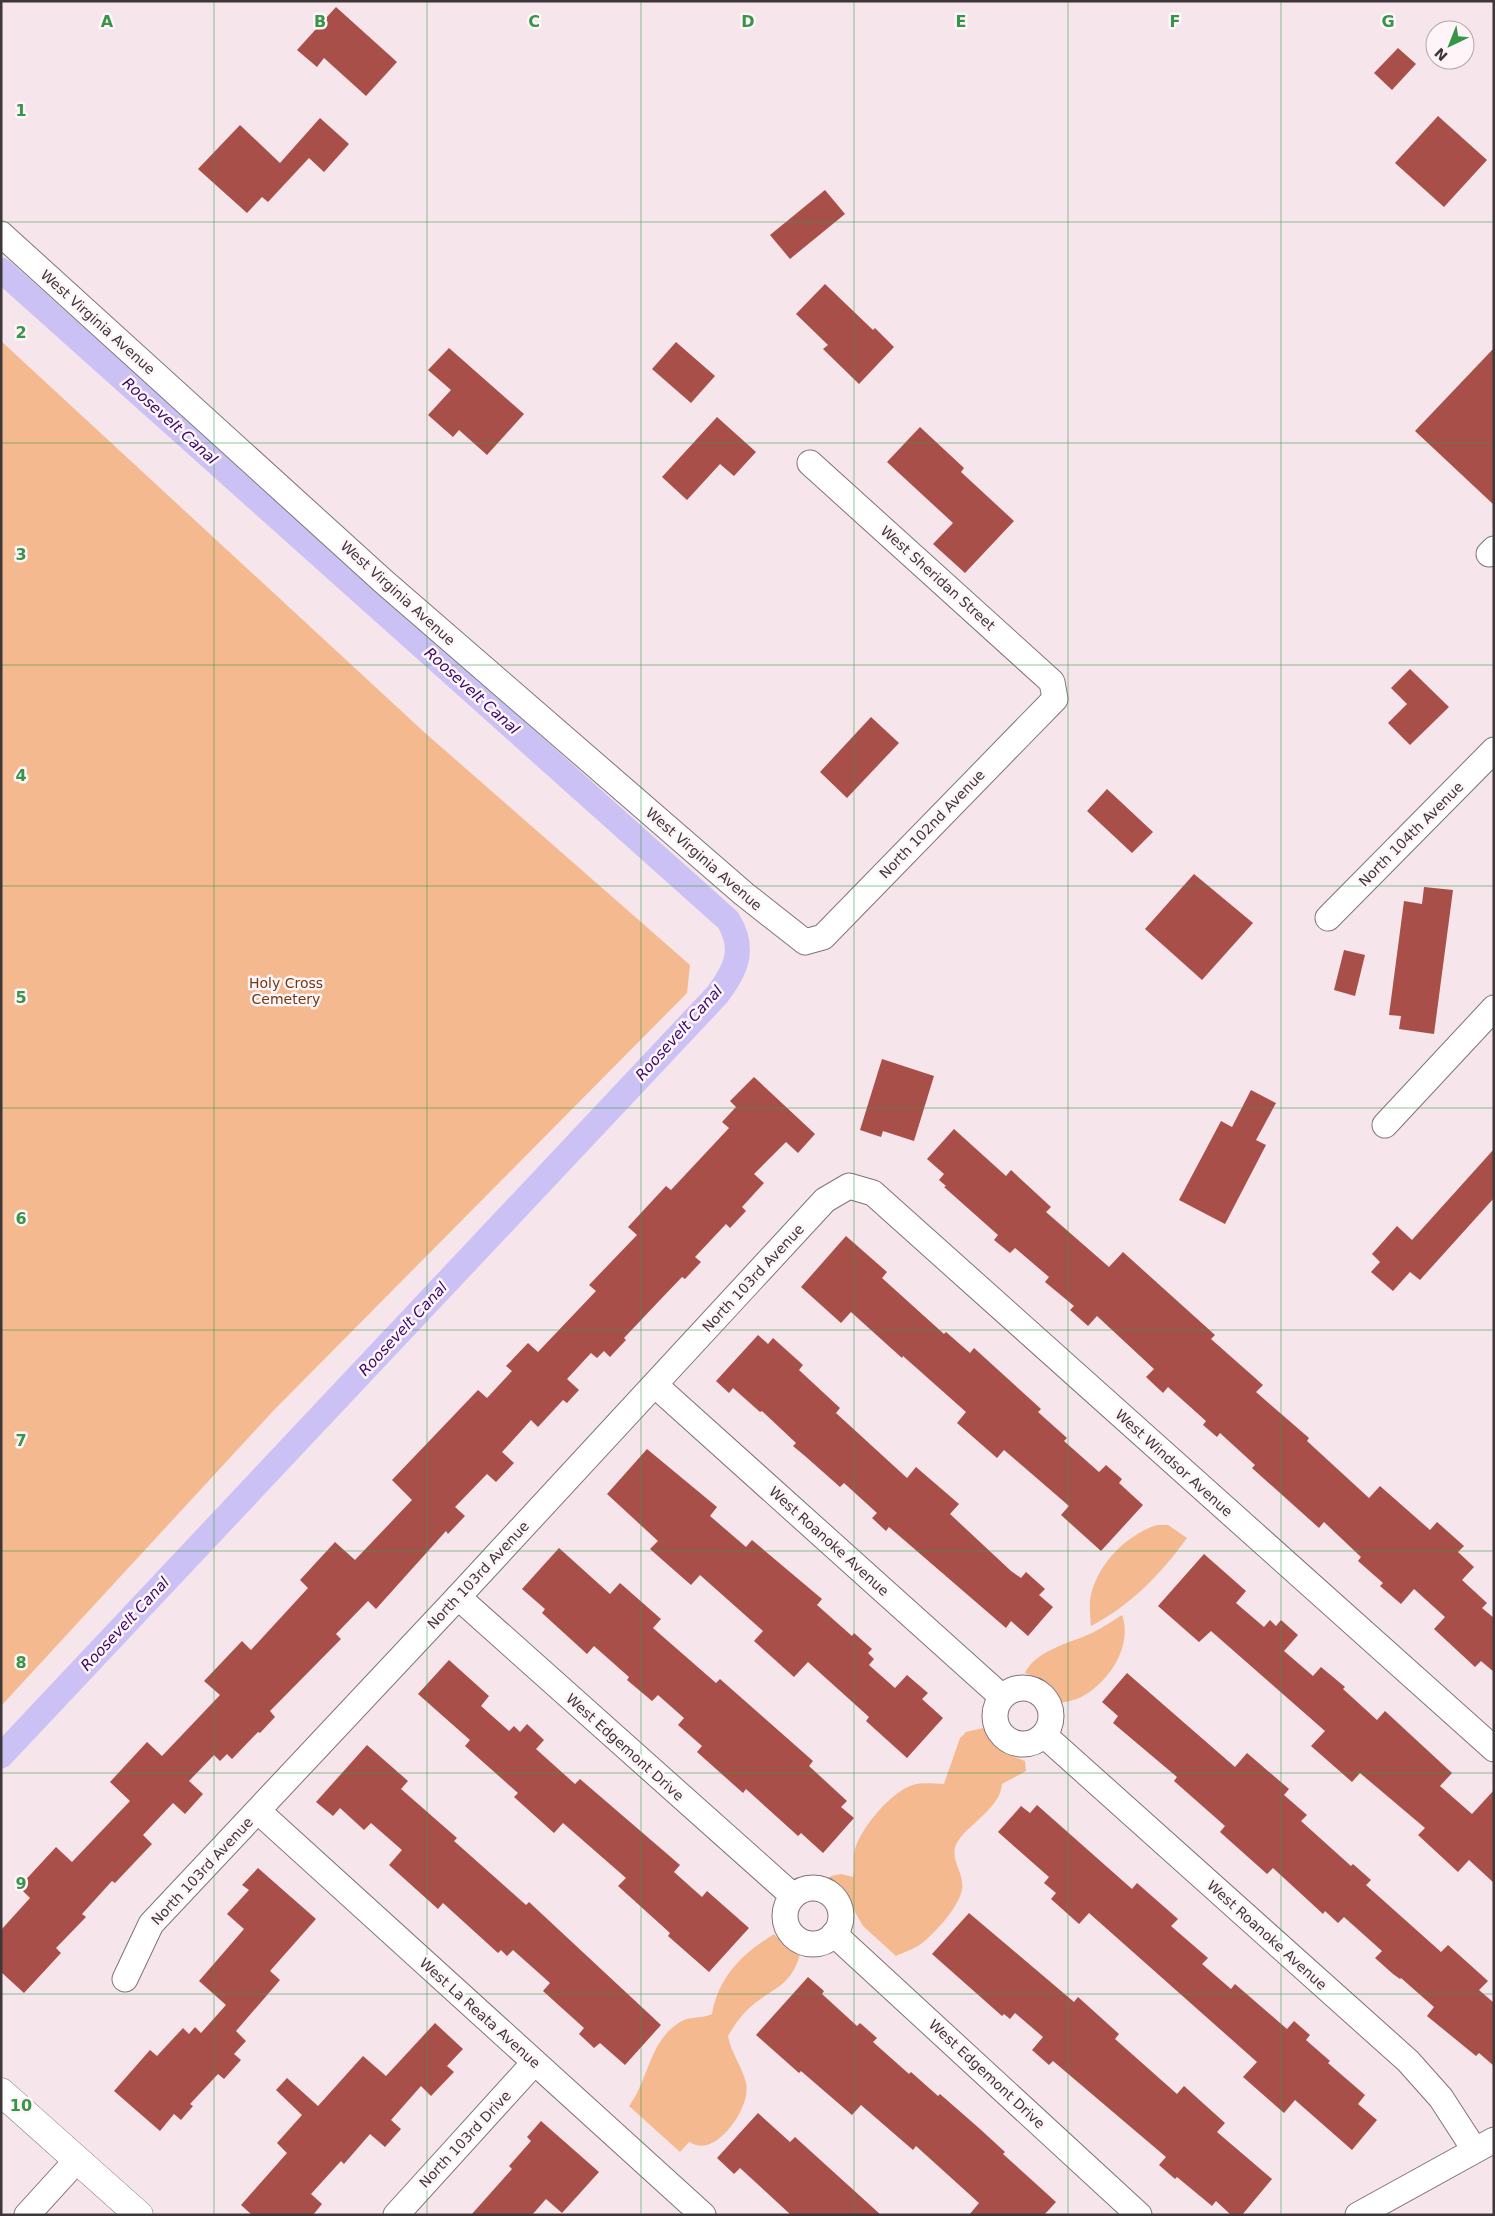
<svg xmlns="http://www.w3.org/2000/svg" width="1495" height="2216" viewBox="0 0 1495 2216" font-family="'DejaVu Sans',sans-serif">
<rect width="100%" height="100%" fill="#f6e5eb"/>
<!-- green -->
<g fill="#f5b98f">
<path d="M 1,341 L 424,732 L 690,965 L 687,993 L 274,1410 L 1,1706 Z"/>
<path d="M 1157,1525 L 1168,1525 L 1187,1538 C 1160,1575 1132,1604 1091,1626 C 1090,1616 1089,1604 1091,1594 C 1099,1563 1126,1535 1157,1525 Z"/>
<path d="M 1122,1615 C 1133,1645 1110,1681 1083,1696 C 1077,1700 1068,1701 1061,1703 C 1051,1688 1042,1679 1025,1673 C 1036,1650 1070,1643 1092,1633 C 1102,1628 1112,1621 1122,1615 Z"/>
<path d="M 983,1728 L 991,1741 L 1005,1753 L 1025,1761 L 1026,1771 L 1002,1784 C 1000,1808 970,1823 958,1841 C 947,1858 965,1872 962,1889 C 960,1906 934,1934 921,1944 C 914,1949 904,1952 896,1956 L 863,1926 L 843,1891 L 829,1879 L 831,1876 L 841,1874 L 853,1877 C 855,1867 852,1857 856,1846 C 863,1826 892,1791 913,1785 C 923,1782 934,1784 944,1784 L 960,1738 L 966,1732 Z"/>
<path d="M 774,1934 L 782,1943 L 800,1955 C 791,1982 781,1985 759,2000 C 745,2010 736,2022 728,2036 C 731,2053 742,2066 746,2083 C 751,2103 727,2140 707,2145 C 700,2147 695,2145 689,2142 L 680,2152 L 629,2106 C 649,2080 649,2039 682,2021 C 691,2016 702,2019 712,2014 C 719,1976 742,1954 774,1934 Z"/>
</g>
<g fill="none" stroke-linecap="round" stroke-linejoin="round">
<!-- canal -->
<path stroke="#cbc1f4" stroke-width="25" d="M 1,270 L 728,920 C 746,949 736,970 717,995 L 1,1756"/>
</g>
<!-- building -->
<g fill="#a94f49">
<path d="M 336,7 L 397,62 L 366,96 L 324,58 L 317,67 L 297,50 Z"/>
<path d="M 1398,48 L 1416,64 L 1392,90 L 1374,73 Z"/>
<path d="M 1438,116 L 1487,160 L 1444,207 L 1395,163 Z"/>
<path d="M 320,118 L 349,144 L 324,172 L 309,158 L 268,202 L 262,197 L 247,213 L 198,169 L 240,125 L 280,163 Z"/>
<path d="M 825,190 L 845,214 L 790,259 L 770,235 Z"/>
<path d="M 825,284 L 873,330 L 875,328 L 894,347 L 859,384 L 823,349 L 828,345 L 796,314 Z"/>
<path d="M 676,342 L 715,376 L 691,403 L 652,369 Z"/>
<path d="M 449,348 L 524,414 L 487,455 L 459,430 L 453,437 L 428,415 L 451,390 L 428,370 Z"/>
<path d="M 1494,348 L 1494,505 L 1415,431 Z"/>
<path d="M 717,417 L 756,452 L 734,476 L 720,464 L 687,500 L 662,477 Z"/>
<path d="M 920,427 L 964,468 L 961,472 L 1014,521 L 965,573 L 933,544 L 953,523 L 887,462 Z"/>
<path d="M 1410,669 L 1449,707 L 1410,745 L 1388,723 L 1407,704 L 1391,688 Z"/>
<path d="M 871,717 L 899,743 L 847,798 L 820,772 Z"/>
<path d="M 1107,789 L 1153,832 L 1132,853 L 1087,811 Z"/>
<path d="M 1194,874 L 1253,923 L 1202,980 L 1145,929 Z"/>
<path d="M 1424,887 L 1453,890 L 1434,1034 L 1399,1029 L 1401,1016 L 1389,1015 L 1404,901 L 1422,904 Z"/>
<path d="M 1344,950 L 1365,955 L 1355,996 L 1334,990 Z"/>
<path d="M 882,1059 L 934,1076 L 914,1141 L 883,1131 L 881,1137 L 860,1130 Z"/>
<path d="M 754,1077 L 815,1134 L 798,1153 L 786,1142 L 754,1174 L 764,1183 L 742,1207 L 746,1211 L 730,1228 L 726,1224 L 695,1257 L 701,1262 L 685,1279 L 682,1277 L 660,1300 L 624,1338 L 626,1340 L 610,1357 L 604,1351 L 597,1358 L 591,1353 L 567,1379 L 579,1390 L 567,1403 L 563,1400 L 538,1427 L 531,1420 L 502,1452 L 514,1463 L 496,1482 L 487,1474 L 455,1507 L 465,1516 L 448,1534 L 446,1531 L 376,1609 L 368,1601 L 336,1634 L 341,1639 L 270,1711 L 275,1717 L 260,1733 L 258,1732 L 232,1759 L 227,1754 L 220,1761 L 214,1755 L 189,1781 L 203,1794 L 185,1814 L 173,1803 L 143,1835 L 152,1844 L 115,1883 L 112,1881 L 82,1914 L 86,1917 L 56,1948 L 61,1953 L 24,1993 L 1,1972 L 1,1930 L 30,1898 L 19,1887 L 56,1847 L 72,1862 L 130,1801 L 110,1782 L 147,1742 L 162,1756 L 220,1695 L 204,1681 L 242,1641 L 251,1650 L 308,1588 L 300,1580 L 335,1542 L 355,1560 L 412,1500 L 392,1480 L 478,1390 L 487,1398 L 512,1371 L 506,1366 L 528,1343 L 538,1352 L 596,1291 L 589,1285 L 637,1235 L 628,1227 L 666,1186 L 671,1190 L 729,1128 L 722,1122 L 736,1107 L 730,1101 Z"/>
<path d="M 1251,1090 L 1276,1103 L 1256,1140 L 1266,1145 L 1225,1224 L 1179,1200 L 1221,1121 L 1232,1127 Z"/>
<path d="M 954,1129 L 1006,1176 L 1011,1170 L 1051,1207 L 1046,1212 L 1109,1267 L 1123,1252 L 1215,1335 L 1211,1339 L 1263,1385 L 1256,1392 L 1309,1438 L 1307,1441 L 1369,1498 L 1380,1486 L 1430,1530 L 1437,1522 L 1464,1546 L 1458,1552 L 1474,1567 L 1462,1580 L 1487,1603 L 1482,1608 L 1494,1618 L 1494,1672 L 1481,1661 L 1475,1667 L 1434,1629 L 1445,1617 L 1414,1589 L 1401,1604 L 1380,1586 L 1383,1583 L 1358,1561 L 1361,1557 L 1324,1522 L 1319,1528 L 1252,1468 L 1255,1465 L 1220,1433 L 1217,1437 L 1203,1425 L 1206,1421 L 1168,1387 L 1163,1393 L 1146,1377 L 1154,1369 L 1097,1316 L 1088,1326 L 1070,1310 L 1074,1306 L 1045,1282 L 1049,1277 L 1015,1248 L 1010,1253 L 994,1240 L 998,1235 L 944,1187 L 946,1186 L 939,1180 L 944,1174 L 927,1159 Z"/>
<path d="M 1494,1149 L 1494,1198 L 1420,1280 L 1410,1272 L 1393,1291 L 1371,1272 L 1380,1262 L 1372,1254 L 1397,1226 L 1412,1240 Z"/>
<path d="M 846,1236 L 887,1272 L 882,1278 L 944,1334 L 946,1332 L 970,1353 L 974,1348 L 1041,1409 L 1038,1412 L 1067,1438 L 1064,1441 L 1099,1472 L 1106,1465 L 1122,1479 L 1119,1483 L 1143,1505 L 1101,1551 L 1061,1515 L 1069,1506 L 1004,1450 L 997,1458 L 957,1423 L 966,1412 L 903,1356 L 902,1358 L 851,1312 L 841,1323 L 801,1287 Z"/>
<path d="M 758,1335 L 768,1344 L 773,1338 L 803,1365 L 799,1370 L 840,1408 L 836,1413 L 907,1478 L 916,1467 L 959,1504 L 950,1514 L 1011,1571 L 1021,1578 L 1026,1572 L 1045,1589 L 1039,1595 L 1053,1607 L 1028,1636 L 1011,1621 L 1006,1628 L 889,1527 L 886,1531 L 872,1518 L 877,1513 L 844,1483 L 840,1487 L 805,1456 L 793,1446 L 796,1443 L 762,1411 L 760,1412 L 733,1388 L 729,1393 L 716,1381 Z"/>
<path d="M 647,1449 L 717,1507 L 710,1516 L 746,1547 L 752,1540 L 822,1599 L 817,1605 L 852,1636 L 854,1633 L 872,1649 L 868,1653 L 874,1659 L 869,1665 L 895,1688 L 907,1675 L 928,1693 L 922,1699 L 943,1718 L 907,1758 L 866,1721 L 869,1717 L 808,1662 L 794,1677 L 754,1641 L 763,1631 L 700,1575 L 691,1585 L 650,1549 L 658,1541 L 607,1494 Z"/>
<path d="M 559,1548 L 610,1594 L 620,1583 L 661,1619 L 653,1628 L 716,1683 L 720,1679 L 813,1761 L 809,1766 L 847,1801 L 841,1807 L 854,1818 L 823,1853 L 801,1833 L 798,1836 L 746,1789 L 743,1793 L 697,1752 L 702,1746 L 678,1725 L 684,1718 L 658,1695 L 652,1701 L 627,1680 L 629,1677 L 594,1646 L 587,1654 L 542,1613 L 545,1609 L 522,1589 Z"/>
<path d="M 1204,1554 L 1246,1591 L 1236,1603 L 1264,1627 L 1270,1620 L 1276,1626 L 1281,1620 L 1298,1635 L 1284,1651 L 1313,1676 L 1321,1667 L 1345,1687 L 1343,1689 L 1377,1720 L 1385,1711 L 1452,1773 L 1440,1786 L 1472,1814 L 1494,1790 L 1494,1883 L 1469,1860 L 1458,1872 L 1418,1835 L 1425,1828 L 1360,1773 L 1352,1782 L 1311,1746 L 1325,1731 L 1211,1631 L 1199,1642 L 1158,1606 Z"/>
<path d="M 449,1660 L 489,1696 L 481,1706 L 509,1731 L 514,1726 L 520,1732 L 527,1724 L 544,1740 L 536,1749 L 575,1784 L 580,1779 L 680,1865 L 674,1872 L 702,1897 L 707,1891 L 749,1928 L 709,1972 L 668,1936 L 670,1933 L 618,1886 L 626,1878 L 563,1823 L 554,1833 L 514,1797 L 518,1793 L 465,1746 L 470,1740 L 418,1694 Z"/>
<path d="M 1127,1673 L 1235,1767 L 1247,1753 L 1289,1789 L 1284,1795 L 1307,1815 L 1301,1821 L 1351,1866 L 1353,1864 L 1371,1880 L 1366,1885 L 1441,1952 L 1448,1945 L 1488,1981 L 1479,1990 L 1494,2003 L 1494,2066 L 1479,2053 L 1476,2056 L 1427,2016 L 1434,2007 L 1401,1978 L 1400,1979 L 1393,1974 L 1375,1958 L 1382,1951 L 1344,1917 L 1338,1923 L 1325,1911 L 1323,1914 L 1273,1868 L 1267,1874 L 1220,1832 L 1225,1826 L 1174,1781 L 1177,1777 L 1113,1723 L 1118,1716 L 1102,1702 Z"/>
<path d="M 367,1745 L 408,1781 L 401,1789 L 457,1838 L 454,1841 L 526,1905 L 529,1902 L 661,2025 L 625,2065 L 600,2043 L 594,2048 L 579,2034 L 584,2028 L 543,1991 L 550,1983 L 513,1950 L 507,1956 L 501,1950 L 498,1953 L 443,1903 L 438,1909 L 389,1865 L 402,1850 L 371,1823 L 364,1830 L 340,1808 L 333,1816 L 316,1802 Z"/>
<path d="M 1037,1805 L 1132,1889 L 1137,1883 L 1178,1919 L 1171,1926 L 1208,1958 L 1202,1964 L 1231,1989 L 1235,1984 L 1287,2029 L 1294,2021 L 1310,2035 L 1306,2040 L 1330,2061 L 1328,2063 L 1365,2095 L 1358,2104 L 1377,2120 L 1352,2150 L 1295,2100 L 1284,2113 L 1243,2077 L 1257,2062 L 1089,1913 L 1079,1924 L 1051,1899 L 1056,1893 L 1044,1883 L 1049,1877 L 998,1832 L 1021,1806 L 1030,1813 Z"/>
<path d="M 258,1868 L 316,1919 L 270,1971 L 280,1980 L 236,2031 L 246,2041 L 234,2054 L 241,2060 L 224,2079 L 218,2074 L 190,2104 L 193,2106 L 181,2120 L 174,2114 L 160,2131 L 114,2091 L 150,2050 L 157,2056 L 183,2028 L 189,2034 L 195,2027 L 201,2033 L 226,2005 L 199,1981 L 244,1929 L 227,1914 L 249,1890 L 242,1885 Z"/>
<path d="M 969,1913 L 1074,2002 L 1078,1997 L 1119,2034 L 1115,2039 L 1177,2094 L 1184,2086 L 1225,2123 L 1217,2132 L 1272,2179 L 1242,2215 L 1231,2215 L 1216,2201 L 1212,2206 L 1177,2177 L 1175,2179 L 1159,2165 L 1166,2157 L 1053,2061 L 1049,2065 L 1032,2050 L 1043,2037 L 1015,2013 L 1010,2019 L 1004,2014 L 1002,2016 L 932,1954 Z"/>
<path d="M 808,1977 L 824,1991 L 822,1994 L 857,2026 L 860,2023 L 877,2038 L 873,2042 L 909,2074 L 911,2072 L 938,2096 L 940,2094 L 980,2129 L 1005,2152 L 1003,2154 L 1056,2202 L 1044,2215 L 969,2215 L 979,2203 L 916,2146 L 913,2150 L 861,2105 L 852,2115 L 801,2071 L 799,2073 L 756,2035 Z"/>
<path d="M 435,2023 L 463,2049 L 447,2066 L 454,2072 L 431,2096 L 421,2086 L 391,2120 L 401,2129 L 385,2147 L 370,2134 L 344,2164 L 341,2161 L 311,2194 L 322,2204 L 313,2215 L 252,2215 L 241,2205 L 287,2153 L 277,2143 L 302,2115 L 276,2090 L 287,2078 L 318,2106 L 363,2056 L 386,2076 Z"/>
<path d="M 758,2113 L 790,2142 L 795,2137 L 881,2215 L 791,2215 L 740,2168 L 734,2174 L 717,2158 Z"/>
<path d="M 541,2121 L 599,2172 L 562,2213 L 546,2199 L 532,2215 L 471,2215 L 512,2169 L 509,2166 L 531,2141 L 527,2137 Z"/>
</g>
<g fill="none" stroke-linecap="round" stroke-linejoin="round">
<!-- street casing -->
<g stroke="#827378" stroke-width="27">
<g id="street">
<path d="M 1,234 L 383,581 L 744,894 L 805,942 L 823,937 L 1055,699 L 1052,682 L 810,463"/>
<path d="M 1489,554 L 1494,549"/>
<path d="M 1328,918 L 1494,750"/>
<path d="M 1385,1125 L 1494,1008"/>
<path d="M 655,1385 L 1002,1697"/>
<path d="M 458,1597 L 793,1896"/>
<circle cx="1023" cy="1716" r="28"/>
<path d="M 1044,1735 L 1408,2061 L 1441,2098 L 1474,2149"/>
<path d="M 258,1811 L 703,2215"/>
<circle cx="813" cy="1916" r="28"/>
<path d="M 834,1934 L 1139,2215"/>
<path d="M 125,1979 L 151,1924 L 458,1597 L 825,1200 L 849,1186 L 873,1193 L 1494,1749"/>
<path d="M 27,2215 L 77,2160"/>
<path d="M 396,2215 L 534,2063"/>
<path d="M 1358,2215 L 1494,2140"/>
</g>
</g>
<!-- secondary casing -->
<g stroke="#827378" stroke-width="29">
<path id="secondary" d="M 1,2092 L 139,2215"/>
</g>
<!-- street -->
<use href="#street" stroke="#fff" stroke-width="25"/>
<!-- secondary -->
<use href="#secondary" stroke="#fff" stroke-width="28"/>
</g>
<!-- grid -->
<path fill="none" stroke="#359549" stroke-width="1" stroke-opacity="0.55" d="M 214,1 L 214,2215M 427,1 L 427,2215M 641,1 L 641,2215M 854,1 L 854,2215M 1068,1 L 1068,2215M 1281,1 L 1281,2215M 1,222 L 1494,222M 1,443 L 1494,443M 1,665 L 1494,665M 1,886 L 1494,886M 1,1108 L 1494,1108M 1,1330 L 1494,1330M 1,1551 L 1494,1551M 1,1773 L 1494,1773M 1,1994 L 1494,1994"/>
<g text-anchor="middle" stroke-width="5" stroke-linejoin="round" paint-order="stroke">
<!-- street labels -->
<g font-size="14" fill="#3e3739" stroke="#fff4f8">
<text transform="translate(98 322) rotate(42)" y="5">West Virginia Avenue</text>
<text transform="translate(938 578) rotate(42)" y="5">West Sheridan Street</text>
<text transform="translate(398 593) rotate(42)" y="5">West Virginia Avenue</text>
<text transform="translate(932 824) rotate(-46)" y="5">North 102nd Avenue</text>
<text transform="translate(1411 834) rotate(-45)" y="5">North 104th Avenue</text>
<text transform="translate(704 859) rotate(41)" y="5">West Virginia Avenue</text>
<text transform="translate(753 1278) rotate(-47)" y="5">North 103rd Avenue</text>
<text transform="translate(1174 1463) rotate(42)" y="5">West Windsor Avenue</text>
<text transform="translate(829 1541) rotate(42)" y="5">West Roanoke Avenue</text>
<text transform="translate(478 1575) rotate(-47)" y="5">North 103rd Avenue</text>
<text transform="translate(625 1747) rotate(42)" y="5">West Edgemont Drive</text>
<text transform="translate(202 1871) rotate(-47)" y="5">North 103rd Avenue</text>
<text transform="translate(1267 1935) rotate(42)" y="5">West Roanoke Avenue</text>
<text transform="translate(480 2013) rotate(42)" y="5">West La Reata Avenue</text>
<text transform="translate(987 2074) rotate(43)" y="5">West Edgemont Drive</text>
<text transform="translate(465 2139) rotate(-47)" y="5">North 103rd Drive</text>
</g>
<!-- park labels -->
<g font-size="14" fill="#6e3b10" stroke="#fff4f8">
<text x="286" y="988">Holy Cross<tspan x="286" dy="16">Cemetery</tspan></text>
</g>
<!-- water labels -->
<g font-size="15" font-style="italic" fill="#350a6e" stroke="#fff4f8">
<text transform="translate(170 421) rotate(42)" y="5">Roosevelt Canal</text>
<text transform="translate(472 691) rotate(42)" y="5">Roosevelt Canal</text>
<text transform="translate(679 1033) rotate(-48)" y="5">Roosevelt Canal</text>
<text transform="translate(403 1329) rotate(-47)" y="5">Roosevelt Canal</text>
<text transform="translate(125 1624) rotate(-47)" y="5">Roosevelt Canal</text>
</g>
</g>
<g font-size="16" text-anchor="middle" font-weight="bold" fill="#359549" stroke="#fff4f8" stroke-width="5" stroke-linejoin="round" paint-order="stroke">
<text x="107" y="27">A</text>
<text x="320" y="27">B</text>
<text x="534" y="27">C</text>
<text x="748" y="27">D</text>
<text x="961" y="27">E</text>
<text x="1175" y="27">F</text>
<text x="1388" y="27">G</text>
<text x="21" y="116">1</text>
<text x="21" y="338">2</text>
<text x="21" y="560">3</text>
<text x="21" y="781">4</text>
<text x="21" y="1003">5</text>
<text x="21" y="1224">6</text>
<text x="21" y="1446">7</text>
<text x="21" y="1668">8</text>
<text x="21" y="1889">9</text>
<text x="21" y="2111">10</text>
</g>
<!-- border -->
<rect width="1495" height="2216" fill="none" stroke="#3e3739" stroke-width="5"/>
<!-- north arrow -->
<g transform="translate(1450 45) rotate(223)"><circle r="24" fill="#fff4f8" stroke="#b2a8ac"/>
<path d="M0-4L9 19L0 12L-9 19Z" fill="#359549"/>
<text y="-8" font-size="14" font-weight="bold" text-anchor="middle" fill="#3e3739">N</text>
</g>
</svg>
